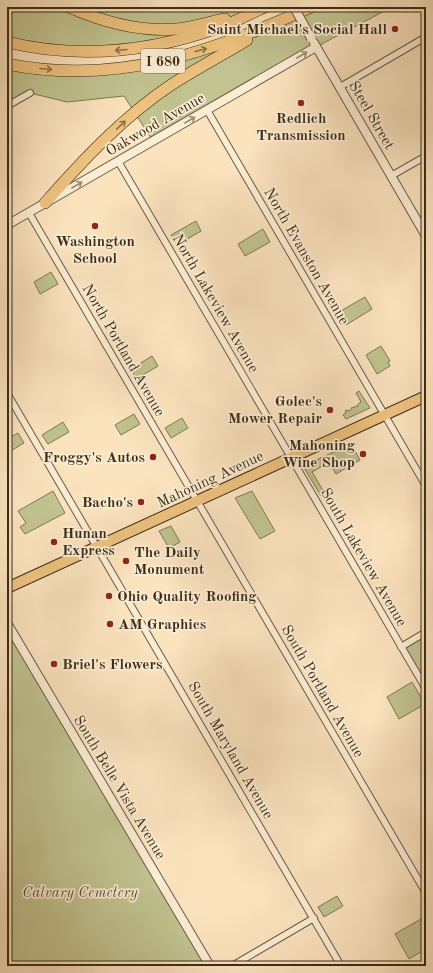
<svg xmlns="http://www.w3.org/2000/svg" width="433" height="973" viewBox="0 0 433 973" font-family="'Old Standard TT',serif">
<rect width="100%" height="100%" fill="#fbe3be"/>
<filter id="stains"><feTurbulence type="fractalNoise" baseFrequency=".005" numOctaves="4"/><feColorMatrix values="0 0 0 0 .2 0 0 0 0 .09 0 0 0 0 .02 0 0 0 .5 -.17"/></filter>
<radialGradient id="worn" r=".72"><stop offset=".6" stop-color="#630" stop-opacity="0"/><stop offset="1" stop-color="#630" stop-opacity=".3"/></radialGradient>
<!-- green -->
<g fill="#c1c390" stroke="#7e7854">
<path d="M 7,7 L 265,7 L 224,26 L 93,53 L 7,42 Z"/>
<path d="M 307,7 L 392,7 L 316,47 L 153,141 L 124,96 L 67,102 L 30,93 L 16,101 L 7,98 L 7,64 L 49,70 L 157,63 Z"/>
<path d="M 196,221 L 201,231 L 177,245 L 171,235 Z"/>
<path d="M 263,229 L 270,242 L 245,256 L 238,244 Z"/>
<path d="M 51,272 L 58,284 L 40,294 L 34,282 Z"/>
<path d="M 365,297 L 372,309 L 346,325 L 339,312 Z"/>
<path d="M 381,346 L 390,361 L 388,362 L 390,366 L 377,374 L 366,355 Z"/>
<path d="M 152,356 L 158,366 L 136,379 L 131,369 Z"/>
<path d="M 359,391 L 370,408 L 346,419 L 343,415 L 346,413 L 345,411 L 348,410 L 349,411 L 352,409 L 351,408 L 358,406 L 357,405 L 361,402 L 356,393 Z"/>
<path d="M 134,414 L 140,424 L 121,435 L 115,425 Z"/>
<path d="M 182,418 L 188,428 L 171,438 L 165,428 Z"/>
<path d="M 63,422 L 69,432 L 48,444 L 42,435 Z"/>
<path d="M 18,433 L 24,443 L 7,453 L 7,439 Z"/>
<path d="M 351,444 L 360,460 L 336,474 L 329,462 L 312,472 L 324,492 L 324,495 L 321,496 L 303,466 Z"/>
<path d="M 53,491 L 65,513 L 25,534 L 20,527 L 26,523 L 18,511 Z"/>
<path d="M 252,491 L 275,531 L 260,539 L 235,498 Z"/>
<path d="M 171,526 L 180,542 L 169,548 L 159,531 Z"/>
<path d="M 7,623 L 210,966 L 7,966 Z"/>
<path d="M 426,632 L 426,689 L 401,647 Z"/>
<path d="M 412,682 L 425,704 L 399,719 L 387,697 Z"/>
<path d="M 337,896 L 343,906 L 324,917 L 318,907 Z"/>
<path d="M 426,916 L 426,949 L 409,959 L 395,934 Z"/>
</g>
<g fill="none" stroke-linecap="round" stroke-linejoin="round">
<!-- minor casing -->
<g stroke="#6c5a41" stroke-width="8">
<g id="minor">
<path d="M 179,7 L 180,7"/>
<path d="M 340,87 L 426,37"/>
<path d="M 7,106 L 30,93"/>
<path d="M 207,110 L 426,486"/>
<path d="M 118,161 L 426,689"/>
<path d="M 391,176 L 426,156"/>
<path d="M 29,213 L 426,893"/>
<path d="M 7,393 L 341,966"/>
<path d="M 401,647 L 426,632"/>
<path d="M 232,966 L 314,918"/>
</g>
</g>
<!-- tertiary casing -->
<g stroke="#6c5a41" stroke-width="10">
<g id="tertiary">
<path d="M 314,43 L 426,236"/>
<path d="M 7,225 L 316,47"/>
<path d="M 7,623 L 210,966"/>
</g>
</g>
<!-- primary casing -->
<g stroke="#3c2c17" stroke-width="12">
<path id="primary" d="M 7,588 L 426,396"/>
</g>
<!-- motorway casing -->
<g stroke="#3c2c17" stroke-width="12">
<g id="motorway">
<path d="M 69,7 C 103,22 139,32 176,29 C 192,28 209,22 225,19"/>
<path d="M 7,42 C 81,60 152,52 223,26 C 237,21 251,13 265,7"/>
<path d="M 7,64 C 116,86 213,52 311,7"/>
<path d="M 45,203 C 83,160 123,117 171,85 C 196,69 222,55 247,40"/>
</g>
</g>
<!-- minor -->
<use href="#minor" stroke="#fcedd5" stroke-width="6"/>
<!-- tertiary -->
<use href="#tertiary" stroke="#fcedd5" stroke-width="8"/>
<!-- primary -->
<use href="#primary" stroke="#eec27f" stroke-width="10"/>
<!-- motorway -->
<use href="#motorway" stroke="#eec27f" stroke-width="11"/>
<!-- tertiary-bridge casing -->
<g stroke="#6c5a41" stroke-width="10" stroke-linecap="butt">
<path id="tertiary-bridge" d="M 294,7 L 311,38"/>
</g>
<!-- tertiary-bridge -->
<use href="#tertiary-bridge" stroke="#fcedd5" stroke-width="8"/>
</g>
<!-- one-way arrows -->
<defs><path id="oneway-shaft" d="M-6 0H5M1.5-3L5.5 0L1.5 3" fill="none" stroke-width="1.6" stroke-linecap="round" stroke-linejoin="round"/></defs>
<g stroke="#8c7046">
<use href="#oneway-shaft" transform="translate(121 50) rotate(175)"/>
<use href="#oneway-shaft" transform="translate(201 50) rotate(-15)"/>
<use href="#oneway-shaft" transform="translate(46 69) rotate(5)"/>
<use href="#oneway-shaft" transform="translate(121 125) rotate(-43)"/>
</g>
<g stroke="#9c8c76">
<use href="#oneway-shaft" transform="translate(302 55) rotate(-30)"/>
<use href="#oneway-shaft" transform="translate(190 120) rotate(-30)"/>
<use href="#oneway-shaft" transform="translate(77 185) rotate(-30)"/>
</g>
<!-- markers -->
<g fill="#8f2418" stroke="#fcedd5" stroke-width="1.5">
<circle cx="395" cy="29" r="4"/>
<circle cx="301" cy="103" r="4"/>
<circle cx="95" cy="226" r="4"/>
<circle cx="330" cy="410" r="4"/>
<circle cx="363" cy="454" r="4"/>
<circle cx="153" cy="457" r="4"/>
<circle cx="141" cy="502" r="4"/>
<circle cx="54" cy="542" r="4"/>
<circle cx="126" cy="561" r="4"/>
<circle cx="109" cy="596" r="4"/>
<circle cx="110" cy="624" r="4"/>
<circle cx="54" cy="664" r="4"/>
</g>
<g text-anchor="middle" stroke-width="3.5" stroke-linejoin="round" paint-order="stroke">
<!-- shield labels -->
<rect fill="#fcedd5" stroke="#766650" stroke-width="1" x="141" y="49" width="44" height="24" rx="3"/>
<g font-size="14" font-weight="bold" fill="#3c2c17">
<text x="163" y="66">I 680</text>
</g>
<!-- poi labels -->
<g font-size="15" font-weight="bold" fill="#3c2c17" stroke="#fcedd5" text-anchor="end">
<text x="387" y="34">Saint Michael's Social Hall</text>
<text x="301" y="123" text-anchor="middle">Redlich<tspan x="301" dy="17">Transmission</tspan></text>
<text x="95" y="246" text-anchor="middle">Washington<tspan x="95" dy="17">School</tspan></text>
<text x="322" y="406">Golec's<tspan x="322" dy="17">Mower Repair</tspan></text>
<text x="355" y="450">Mahoning<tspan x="355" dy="17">Wine Shop</tspan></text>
<text x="145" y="462">Froggy's Autos</text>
<text x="133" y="507">Bacho's</text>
<text x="62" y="538" text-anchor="start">Hunan<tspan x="62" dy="17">Express</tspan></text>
<text x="134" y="557" text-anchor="start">The Daily<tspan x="134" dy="17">Monument</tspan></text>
<text x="117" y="601" text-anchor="start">Ohio Quality Roofing</text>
<text x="118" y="629" text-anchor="start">AM Graphics</text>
<text x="62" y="669" text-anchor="start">Briel's Flowers</text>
</g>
<!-- street labels -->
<g font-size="15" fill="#3c2c17" stroke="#fcedd5">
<text transform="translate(372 115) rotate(60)" y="5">Steel Street</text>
<text transform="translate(155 124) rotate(-30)" y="5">Oakwood Avenue</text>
<text transform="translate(307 256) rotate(60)" y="5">North Evanston Avenue</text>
<text transform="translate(216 303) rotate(60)" y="5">North Lakeview Avenue</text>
<text transform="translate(124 350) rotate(60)" y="5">North Portland Avenue</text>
<text transform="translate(210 479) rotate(-25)" y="5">Mahoning Avenue</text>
<text transform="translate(364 557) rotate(60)" y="5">South Lakeview Avenue</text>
<text transform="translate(323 691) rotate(60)" y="5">South Portland Avenue</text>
<text transform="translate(231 750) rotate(60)" y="5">South Maryland Avenue</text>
<text transform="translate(120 787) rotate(59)" y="5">South Belle Vista Avenue</text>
</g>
<!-- park labels -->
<g font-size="15" font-style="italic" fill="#5d5235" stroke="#fcedd5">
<text x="80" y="897">Calvary Cemetery</text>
</g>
</g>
<!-- margin -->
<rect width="433" height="973" fill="none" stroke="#fbe3be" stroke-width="24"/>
<rect x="8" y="8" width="417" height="957" fill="none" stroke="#3c2c17" stroke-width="2"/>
<rect x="12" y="12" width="409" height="949" fill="none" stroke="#3c2c17"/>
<rect width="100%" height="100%" filter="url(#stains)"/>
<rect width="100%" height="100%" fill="url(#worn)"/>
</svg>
